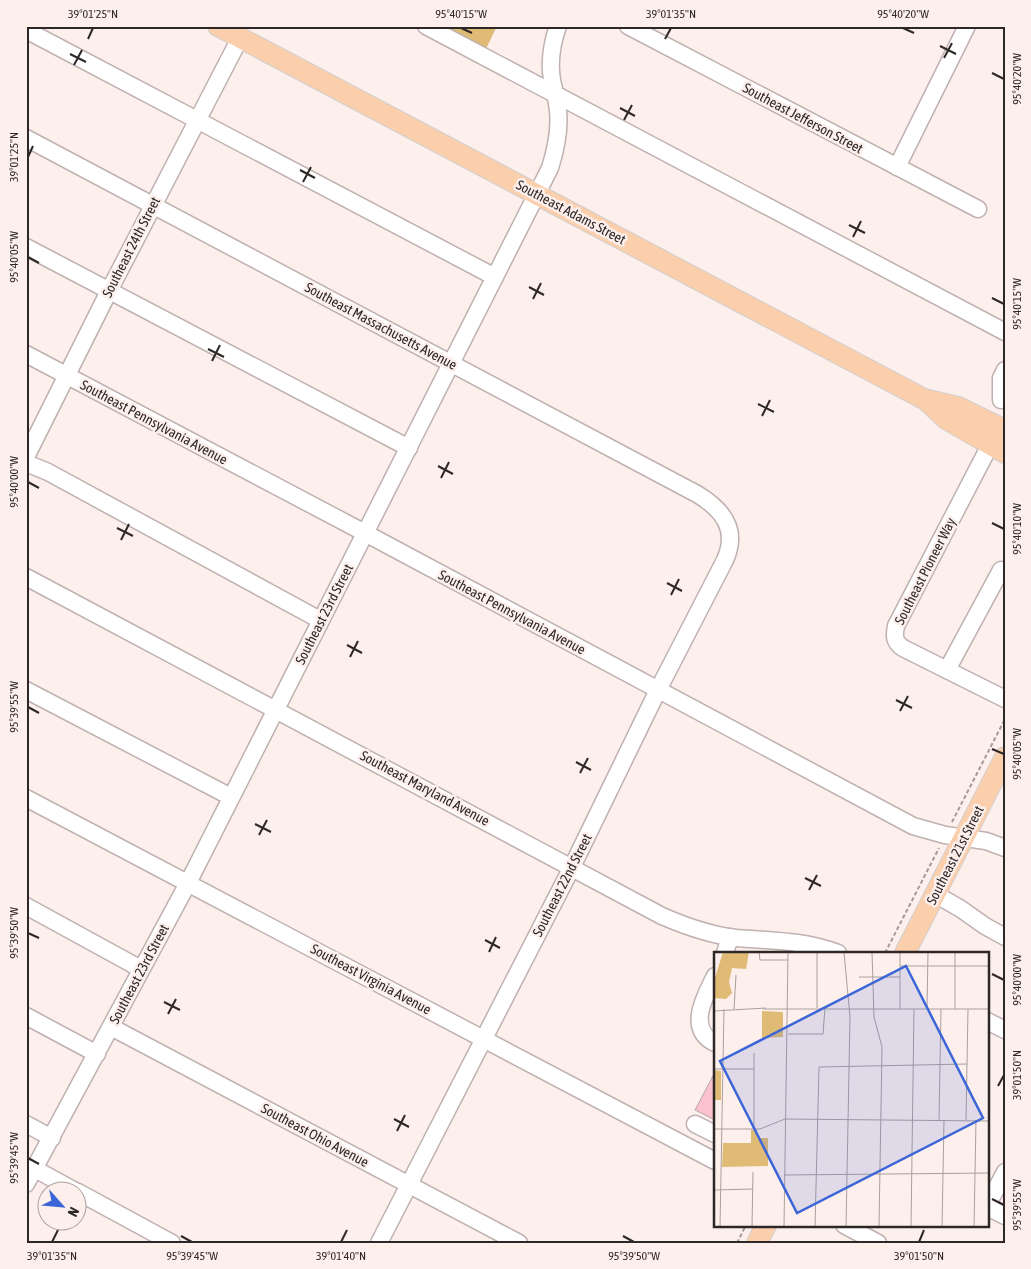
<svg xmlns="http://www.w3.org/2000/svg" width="1031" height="1269" viewBox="0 0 1031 1269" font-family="'Asap Condensed',sans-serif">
<rect width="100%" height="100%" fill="#fdefec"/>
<!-- green -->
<path fill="#e0bb76" d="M 434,26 L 497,26 L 484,53 Z"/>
<!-- building -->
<path fill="#fbc1cc" stroke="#b7a9ab" d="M 715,1072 L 715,1120 L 695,1110 Z"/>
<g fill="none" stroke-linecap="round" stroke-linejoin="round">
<!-- minor casing -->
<g stroke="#bfb1af" stroke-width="19">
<g id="minor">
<path d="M 426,26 L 1005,332"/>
<path d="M 628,26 L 978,209"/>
<path d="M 26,30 L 495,277"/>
<path d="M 26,138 L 697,494 C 722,509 739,529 725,560 L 658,690 L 572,867 L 379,1243"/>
<path d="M 897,167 L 967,26"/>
<path d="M 26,247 L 409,448"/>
<path d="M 26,354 L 365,533 L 913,826 L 945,835 L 986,841 L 1005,848"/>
<path d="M 1001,400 L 1001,378 L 1005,370"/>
<path d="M 990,445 L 896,626 C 894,636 894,642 903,648 L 1005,699"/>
<path d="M 26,457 L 109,291 L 240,38"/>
<path d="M 26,463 L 48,472 L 320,620"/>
<path d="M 26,577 L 662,916 C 685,926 710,935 736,938 C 773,941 802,940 838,953"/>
<path d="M 947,670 L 1001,570"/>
<path d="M 26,690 L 231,797"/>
<path d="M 26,798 L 715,1161"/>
<path d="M 935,894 L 961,909 L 985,926 L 1005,937"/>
<path d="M 26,906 L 141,969"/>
<path d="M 725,953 L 730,937"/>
<path d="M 715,976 C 705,996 686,1029 715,1043"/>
<path d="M 26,1016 L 97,1054"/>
<path d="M 987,1021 L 1005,1030"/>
<path d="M 111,1027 L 519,1243"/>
<path d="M 26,1124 L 52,1138"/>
<path d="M 695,1124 L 715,1134"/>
<path d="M 35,1169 L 77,1192"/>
<path d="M 26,1184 L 188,883 L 550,168 C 556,149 560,130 558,111 C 557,100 554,90 552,80 C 549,62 552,43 558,26"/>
<path d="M 78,1192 L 172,1243"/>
<path d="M 987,1206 L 1005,1172"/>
<path d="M 987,1207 L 1005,1216"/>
<path d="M 844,1225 L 878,1243"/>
</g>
</g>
<!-- major casing -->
<g stroke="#d1d0cf" stroke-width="22">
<g id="major">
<path d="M 218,26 L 924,399 L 958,407 L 1005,430"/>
<path d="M 926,400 L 946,419 L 1005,453"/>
<path d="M 905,953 L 1005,757"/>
<path d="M 757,1243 L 766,1225"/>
</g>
</g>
<!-- path -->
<g stroke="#a49997" stroke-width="2" stroke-dasharray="4 2.5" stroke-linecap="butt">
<path d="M 952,822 L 1005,719"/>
<path d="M 885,953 L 939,848"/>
<path d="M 737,1243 L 746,1225"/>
</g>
<!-- minor -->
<use href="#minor" stroke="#fff" stroke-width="16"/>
<!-- major -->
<use href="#major" stroke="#fbceac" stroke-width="20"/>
</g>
<!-- ticks -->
<path fill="none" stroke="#2d2827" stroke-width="2" d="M 461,28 L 472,33M 903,28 L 914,33M 88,39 L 93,28M 665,39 L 671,28M 940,46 L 956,54M 70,54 L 86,62M 944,58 L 952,43M 74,65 L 82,50M 992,73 L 1004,79M 620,108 L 635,116M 624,120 L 632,105M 28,157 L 33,146M 300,170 L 315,178M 303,182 L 311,167M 849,225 L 865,233M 853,237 L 861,221M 28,257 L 39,263M 529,287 L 544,295M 992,298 L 1004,304M 533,299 L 541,283M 208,349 L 224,357M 212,361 L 220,345M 758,404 L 774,412M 762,416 L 770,400M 438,466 L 453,474M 441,478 L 449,462M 28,482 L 39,488M 992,523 L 1004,529M 117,528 L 133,536M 121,540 L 129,524M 667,583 L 682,591M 671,595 L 679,579M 347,645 L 362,653M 350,657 L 358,641M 896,700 L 912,708M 28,707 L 39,713M 900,711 L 908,696M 992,749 L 1004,754M 576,762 L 591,770M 580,773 L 588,758M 255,824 L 271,832M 259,835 L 267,820M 805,878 L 821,886M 809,890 L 817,875M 28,933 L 39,938M 485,940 L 500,948M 489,952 L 496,937M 992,974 L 1004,980M 164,1002 L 180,1010M 168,1014 L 176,999M 998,1086 L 1004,1075M 394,1119 L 409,1127M 397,1131 L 405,1115M 28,1158 L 39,1164M 992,1199 L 1004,1205M 181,1236 L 192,1242M 623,1236 L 634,1242M 52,1242 L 58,1230M 341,1242 L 347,1230M 919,1242 L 924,1230"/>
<g text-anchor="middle" stroke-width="5" stroke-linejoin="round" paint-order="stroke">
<!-- street labels -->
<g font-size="14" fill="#2d2827" stroke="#fdefec">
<text transform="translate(803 118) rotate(28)" y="5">Southeast Jefferson Street</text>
<text transform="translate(571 212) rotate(28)" y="5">Southeast Adams Street</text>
<text transform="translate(131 247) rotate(-63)" y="5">Southeast 24th Street</text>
<text transform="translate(381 326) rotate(28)" y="5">Southeast Massachusetts Avenue</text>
<text transform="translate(154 422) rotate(28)" y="5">Southeast Pennsylvania Avenue</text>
<text transform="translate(925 571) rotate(-63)" y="5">Southeast Pioneer Way</text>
<text transform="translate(512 612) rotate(28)" y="5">Southeast Pennsylvania Avenue</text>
<text transform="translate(324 614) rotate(-63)" y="5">Southeast 23rd Street</text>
<text transform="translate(425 788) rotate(28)" y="5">Southeast Maryland Avenue</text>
<text transform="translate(955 855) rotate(-63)" y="5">Southeast 21st Street</text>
<text transform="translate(562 885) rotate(-63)" y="5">Southeast 22nd Street</text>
<text transform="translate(139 974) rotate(-62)" y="5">Southeast 23rd Street</text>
<text transform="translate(371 979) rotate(28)" y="5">Southeast Virginia Avenue</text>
<text transform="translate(315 1135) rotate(28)" y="5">Southeast Ohio Avenue</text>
</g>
</g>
<!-- overview -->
<g transform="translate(714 952)">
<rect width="275" height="275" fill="#fdefec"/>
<path d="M 9,0 L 35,0 L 32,17 L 18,16 L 15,30 L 18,41 L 12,47 L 0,46 L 0,29 ZM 48,59 L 69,60 L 69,85 L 48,86 ZM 0,118 L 7,119 L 7,148 L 0,148 ZM 37,178 L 43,178 L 43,186 L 54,186 L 54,214 L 8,215 L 9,191 L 37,191 Z" fill="#e0bb76"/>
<path fill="none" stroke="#aa9f9d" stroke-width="1" d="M 45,0 L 46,8 L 74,8M 103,0 L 103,56M 130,0 L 136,65 L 132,275M 158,0 L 160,65 L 168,95 L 165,275M 186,0 L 186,57M 241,0 L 241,57M 186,14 L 275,14M 145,25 L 186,25M 213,56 L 214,0M 20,57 L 22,23M 49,57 L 275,57M 0,59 L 52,56M 74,82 L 109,82 L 111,56M 0,117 L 40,117M 225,168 L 227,57M 252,168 L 254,57M 0,177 L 46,177 L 71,167 L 275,169M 40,177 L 40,101M 70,223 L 275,221M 0,238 L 39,237M 6,275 L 10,57M 38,275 L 39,220M 70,275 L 74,0M 101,275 L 105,115 L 253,112M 197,275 L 200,57M 228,275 L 230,168M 260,275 L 262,168"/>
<path fill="#3c66d7" fill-opacity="0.15" stroke="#3c66d7" stroke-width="2.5" d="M 192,14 L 269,166 L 83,261 L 6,109 Z"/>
<rect width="275" height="275" fill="none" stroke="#2d2827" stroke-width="2.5"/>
</g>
<!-- border -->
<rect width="1031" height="1269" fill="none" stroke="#fdefec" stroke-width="55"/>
<!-- north arrow -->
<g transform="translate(62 1206) rotate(117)"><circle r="24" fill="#fdefec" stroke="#aa9f9d"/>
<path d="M0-4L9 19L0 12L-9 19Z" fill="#3c66d7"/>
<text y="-8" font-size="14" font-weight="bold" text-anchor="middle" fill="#2d2827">N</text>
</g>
<rect x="28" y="28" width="976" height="1214" fill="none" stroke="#2d2827" stroke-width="2"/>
<g font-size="12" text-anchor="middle" fill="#2d2827">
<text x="93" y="18">39°01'25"N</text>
<text x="461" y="18">95°40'15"W</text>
<text x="671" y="18">39°01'35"N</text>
<text x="903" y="18">95°40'20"W</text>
<text transform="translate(1017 79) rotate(-90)" y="4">95°40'20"W</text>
<text transform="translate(14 157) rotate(-90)" y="4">39°01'25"N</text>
<text transform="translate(14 257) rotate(-90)" y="4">95°40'05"W</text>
<text transform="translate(1017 304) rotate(-90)" y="4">95°40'15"W</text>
<text transform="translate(14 482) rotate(-90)" y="4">95°40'00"W</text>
<text transform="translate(1017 529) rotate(-90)" y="4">95°40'10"W</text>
<text transform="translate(14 707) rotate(-90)" y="4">95°39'55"W</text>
<text transform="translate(1017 754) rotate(-90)" y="4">95°40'05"W</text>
<text transform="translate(14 933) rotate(-90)" y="4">95°39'50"W</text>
<text transform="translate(1017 980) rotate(-90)" y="4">95°40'00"W</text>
<text transform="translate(1017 1075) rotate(-90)" y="4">39°01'50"N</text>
<text transform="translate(14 1158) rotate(-90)" y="4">95°39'45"W</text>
<text transform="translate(1017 1205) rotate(-90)" y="4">95°39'55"W</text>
<text x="52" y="1260">39°01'35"N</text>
<text x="192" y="1260">95°39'45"W</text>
<text x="341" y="1260">39°01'40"N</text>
<text x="634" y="1260">95°39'50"W</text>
<text x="919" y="1260">39°01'50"N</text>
</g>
</svg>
